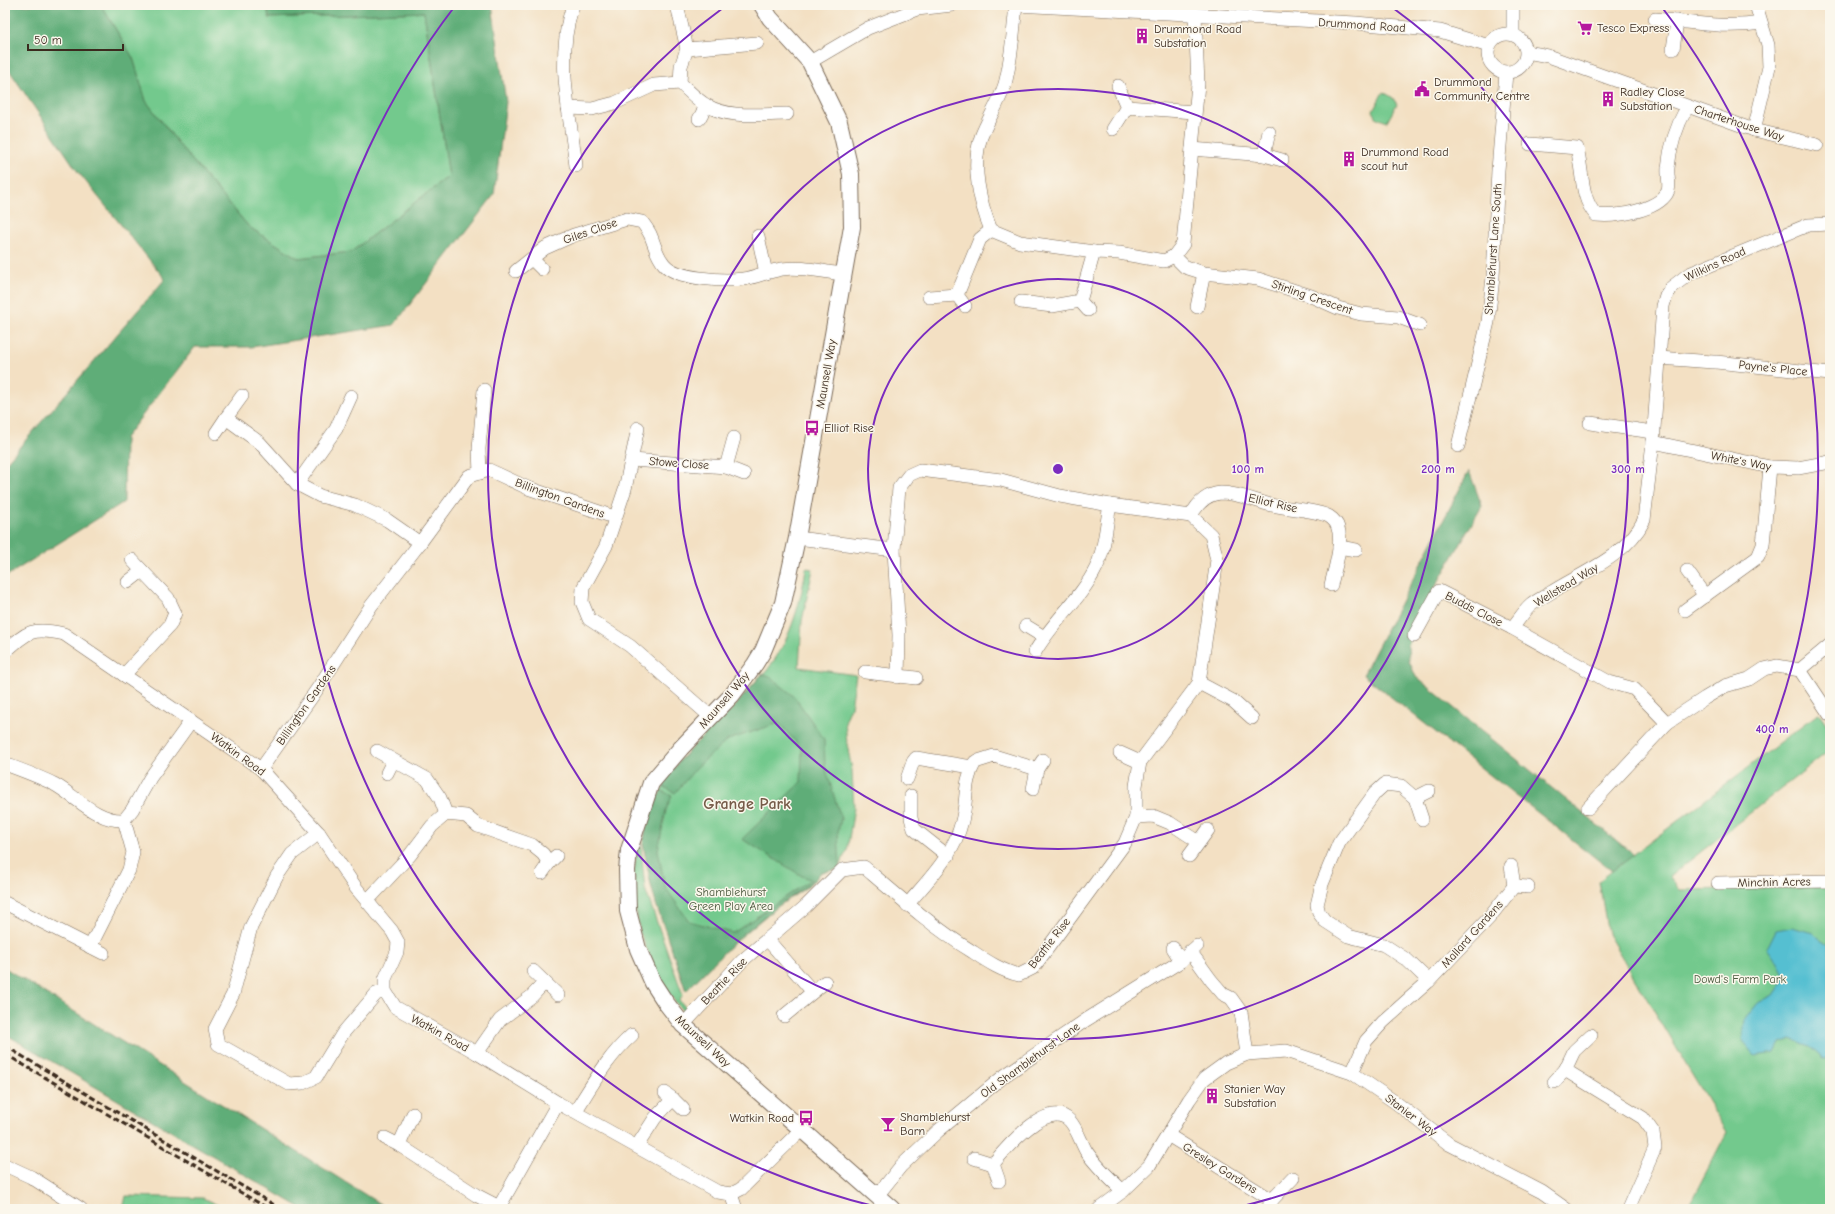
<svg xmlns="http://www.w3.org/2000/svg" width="1835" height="1214" viewBox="0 0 1835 1214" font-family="'Comic Neue',sans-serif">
<rect width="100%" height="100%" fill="#fbf7ec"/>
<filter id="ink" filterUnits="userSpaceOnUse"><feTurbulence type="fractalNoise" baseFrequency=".025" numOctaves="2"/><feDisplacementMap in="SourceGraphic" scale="8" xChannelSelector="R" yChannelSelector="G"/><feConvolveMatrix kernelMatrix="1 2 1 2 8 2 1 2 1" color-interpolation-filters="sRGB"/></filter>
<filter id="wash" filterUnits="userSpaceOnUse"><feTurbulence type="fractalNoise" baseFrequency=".012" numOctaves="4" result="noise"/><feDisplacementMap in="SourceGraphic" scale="16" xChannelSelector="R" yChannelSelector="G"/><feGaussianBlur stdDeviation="0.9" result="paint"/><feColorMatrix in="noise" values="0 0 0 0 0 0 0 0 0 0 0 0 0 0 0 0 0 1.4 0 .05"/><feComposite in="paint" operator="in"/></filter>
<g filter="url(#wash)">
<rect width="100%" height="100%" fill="#f3e0c3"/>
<!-- green -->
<g fill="#73c98d" stroke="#577a56">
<path d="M 101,5 L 267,5 L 269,18 L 424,12 L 449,176 L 351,252 L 298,258 L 249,227 L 181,147 L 146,101 L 133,58 Z"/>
<path d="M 1383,92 L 1392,97 L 1397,104 L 1387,122 L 1377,118 L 1373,111 Z"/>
<path d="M 806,568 L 813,569 L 802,621 L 799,667 L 856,675 L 851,707 L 845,722 L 847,744 L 852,770 L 854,808 L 847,851 L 843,858 L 840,869 L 821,872 L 807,887 L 774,909 L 722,953 L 686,991 L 651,885 L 643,844 L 646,828 L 654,805 L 669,775 L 681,758 L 732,709 L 761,675 L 764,674 C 789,644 800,607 806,568 Z"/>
<path d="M 1819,713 L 1830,729 L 1830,750 L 1669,877 L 1680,890 L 1830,887 L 1830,1209 L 1687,1209 L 1727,1132 L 1608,934 L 1599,881 Z"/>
<path d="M 638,840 L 641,846 L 645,889 L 683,995 L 679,1000 L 686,1008 L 684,1011 L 681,1009 L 662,985 L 640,933 L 634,902 L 634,872 Z"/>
<path d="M 126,1196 L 203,1198 L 226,1209 L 123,1209 Z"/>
</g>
<!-- forest -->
<g fill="#5ead78" stroke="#4c6c4b">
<path d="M 5,5 L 101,5 L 133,58 L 146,101 L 181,147 L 249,227 L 298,258 L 351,252 L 449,176 L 424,12 L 269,18 L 267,5 L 492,5 L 506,102 L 494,195 L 394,325 L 251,347 L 195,347 L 125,438 L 124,502 L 5,577 L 5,464 L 165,279 L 78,172 L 5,64 Z"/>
<path d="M 1469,471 L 1482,506 L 1414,624 L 1408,646 L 1409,661 L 1416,677 L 1634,855 L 1612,871 L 1363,675 Z"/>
<path d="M 761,675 L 768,675 L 794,696 L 824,739 L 825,766 L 841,819 L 838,832 L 840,869 L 821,872 L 814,881 L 802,876 L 742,839 L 801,782 L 802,749 L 779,723 L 728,740 L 697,767 L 675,793 L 664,787 C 678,755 707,734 731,710 C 742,699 751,687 761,675 Z"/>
<path d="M 661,790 L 672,796 L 666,810 L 658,850 L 665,887 L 689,921 L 733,933 L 809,881 L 812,882 L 774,909 L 740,936 L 686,991 L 656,904 L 651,885 L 643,844 L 646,828 Z"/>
<path d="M 5,968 L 388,1209 L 303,1209 L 5,1034 Z"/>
</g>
<!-- water -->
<path fill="#55bfd1" stroke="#487478" d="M 1792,927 L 1813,933 L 1830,945 L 1830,1058 L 1824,1059 L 1810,1046 L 1791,1039 L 1780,1043 L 1775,1053 L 1755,1056 L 1742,1041 L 1745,1019 L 1758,1003 L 1773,995 L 1785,977 L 1777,962 L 1767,948 L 1776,930 Z"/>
</g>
<g filter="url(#ink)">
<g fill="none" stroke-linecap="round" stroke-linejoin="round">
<!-- minor casing -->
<g stroke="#7b6a58" stroke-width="14">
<g id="minor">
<path d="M 573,5 C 555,57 570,113 576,166"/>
<path d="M 677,5 L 687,49 L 681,66 L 680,83"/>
<path d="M 1016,5 C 1013,32 1012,58 1005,84 C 999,103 988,119 981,137 C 971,166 980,203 991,230 L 1020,242 L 1094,252 L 1119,253 L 1164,261 L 1174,256 L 1183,244 L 1198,84 L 1195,14"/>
<path d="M 1016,5 L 1356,23 L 1440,31 L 1489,46"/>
<path d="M 1513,5 L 1513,34"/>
<path d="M 1655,19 C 1691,22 1725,29 1761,23"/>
<circle cx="1507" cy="53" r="19"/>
<path d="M 687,49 L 757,43"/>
<path d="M 1673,49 L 1677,21"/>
<path d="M 1527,52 L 1548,56 L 1754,130 L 1817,145"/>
<path d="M 810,62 L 868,28 L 917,9 L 952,5"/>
<path d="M 1118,86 L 1127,107"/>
<path d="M 568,108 L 592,109 L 615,103 L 654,85 L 680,83 C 688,90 697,100 706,105 C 729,119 762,114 787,114"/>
<path d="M 699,119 L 706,106"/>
<path d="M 1113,129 L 1127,107 L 1194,112"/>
<path d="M 1754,130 L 1769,67 L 1768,45 L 1756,5"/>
<path d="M 1530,144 L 1577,148 C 1583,170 1580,198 1596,215 C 1616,217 1656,211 1667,193 C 1671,187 1667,176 1668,168 C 1670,145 1676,127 1687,107"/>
<path d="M 1192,149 L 1264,155 L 1282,160"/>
<path d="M 1264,155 L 1269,132"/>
<path d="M 758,236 L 766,273"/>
<path d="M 1174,256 L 1185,267 L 1204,273 L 1258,279 L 1311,296 L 1338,308 L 1361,314 L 1398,317 L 1420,325"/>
<path d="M 532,259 L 542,269"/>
<path d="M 516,271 L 545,248 L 574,235 L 627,219 L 642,222 C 645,226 648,230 650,234 C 655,245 656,255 664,264 C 677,280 725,281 743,279 C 756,277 769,271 782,269 C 802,266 823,272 843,274"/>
<path d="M 929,297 L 957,295"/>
<path d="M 1080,301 L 1088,310"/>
<path d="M 1021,302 L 1052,306 L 1080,301 L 1094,252"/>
<path d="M 965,306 L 957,295 L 980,239 L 991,230"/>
<path d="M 1197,307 L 1204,273"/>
<path d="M 1659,358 L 1713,362"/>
<path d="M 1716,362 L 1830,374"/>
<path d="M 226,418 L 242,396"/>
<path d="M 1590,423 L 1653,432"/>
<path d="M 638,428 L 625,489 L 606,546 L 583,588 L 582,602 L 589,619 L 630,646 L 711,717"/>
<path d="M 216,433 L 226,418 L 260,443 L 297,484 L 320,496 L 355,505 L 387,520 L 420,543"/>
<path d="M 1653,442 L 1770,467 L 1798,468 L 1830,462"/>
<path d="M 1458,446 L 1488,322 L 1493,277 L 1498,170 L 1506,73"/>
<path d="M 632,460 L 726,467 L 744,474"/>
<path d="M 726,467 L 734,438"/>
<path d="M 480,473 L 479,449 L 484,390"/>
<path d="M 297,484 L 336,429 L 351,396"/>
<path d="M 1191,516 C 1197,504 1206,494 1221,493 C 1239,493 1255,501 1271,505 C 1289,509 1309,509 1326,515 C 1330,516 1335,521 1337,525 C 1344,542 1335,567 1331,585"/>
<path d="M 797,538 L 894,550"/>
<path d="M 1339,547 L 1356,550"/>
<path d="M 1687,571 L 1705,596"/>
<path d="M 128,582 L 142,571"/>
<path d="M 1685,610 L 1758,557 L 1763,545 L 1770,467"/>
<path d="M 1026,626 L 1044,637"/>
<path d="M 1414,636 L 1439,591 L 1512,628"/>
<path d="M 5,652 C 27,631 33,627 64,634 L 191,721 L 150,778 L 132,810 L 124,820 C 97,822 76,796 54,784 C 38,776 21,770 5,764"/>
<path d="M 1035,652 C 1052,622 1081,599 1096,568 C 1105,550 1106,525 1110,505"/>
<path d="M 1800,670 L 1830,645"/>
<path d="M 865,672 L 916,678"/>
<path d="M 124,675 L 170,625 L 175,613 L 168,598 L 132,560"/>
<path d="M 1199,683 L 1233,701 L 1252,718"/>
<path d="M 191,721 L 261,769 L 319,833 L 356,888 L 392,931 L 398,942 L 397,952 L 385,979 L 385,991 L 395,1007 L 477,1053 L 558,1103 L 718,1192 L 731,1194 L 741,1189 L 802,1129"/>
<path d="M 1667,723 L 1634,689 L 1609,682 L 1512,628 C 1518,621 1524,611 1531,605 C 1537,600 1544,597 1550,593 C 1583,572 1626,557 1644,520 L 1653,442 L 1663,306 L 1666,296 L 1672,287 L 1689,274 L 1808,225 L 1830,224"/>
<path d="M 377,751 L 427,779 L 440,798 L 446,814"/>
<path d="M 1120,753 L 1140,762"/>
<path d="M 261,769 L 318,688 L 371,606 L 420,543 L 469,476 L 489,470 L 528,488 L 614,517"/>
<path d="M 387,773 L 393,761"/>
<path d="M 907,779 L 913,762 L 916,758 L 972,767"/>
<path d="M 1033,789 L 1037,769 L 1043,760"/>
<path d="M 911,796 L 911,818 L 914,829 L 948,856"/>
<path d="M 1415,798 L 1429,791"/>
<path d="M 1588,808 L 1667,723 L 1705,698 L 1725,686 L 1749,679 L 1764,669 L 1777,666 L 1800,670 L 1830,715"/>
<path d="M 1136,817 L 1153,816 L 1170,823 L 1199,842"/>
<path d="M 1422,819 L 1415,798 L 1401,786 L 1385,784 L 1375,793 L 1339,843 L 1322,884 L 1317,905 L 1319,913 L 1325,921 L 1348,936 L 1384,945 L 1407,960 L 1429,981"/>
<path d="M 319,833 L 292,854 L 277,876 L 251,927 L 233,994 L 215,1029 L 218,1044 L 289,1084 L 303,1083 L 316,1077 L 343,1033 L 376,994 L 385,991"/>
<path d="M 1189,856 L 1208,830"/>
<path d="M 1511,866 L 1514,886"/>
<path d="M 542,873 L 549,863"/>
<path d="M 1718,883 L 1830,881"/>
<path d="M 368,900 L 410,855 L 432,826 L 446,814 L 466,816 L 478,826 L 532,845 L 543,854 L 549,863 L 556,856"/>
<path d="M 5,903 L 103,953"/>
<path d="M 907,905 C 929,879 954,855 962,821 C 968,799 963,783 975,762 L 994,756 L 1037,769"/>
<path d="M 767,939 L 812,991"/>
<path d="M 90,947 L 129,870 L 133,852 L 124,820"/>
<path d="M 1173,948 L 1181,961"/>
<path d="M 1190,951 L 1211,980 L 1223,994 L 1231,998 L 1241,1012 L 1247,1054"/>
<path d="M 533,971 L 558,995"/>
<path d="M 784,1016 L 825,982"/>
<path d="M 683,1025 L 742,961 L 806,906 L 842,870 L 864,867 C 899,897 934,928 973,952 C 988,962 1002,971 1019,975 L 1033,968 L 1125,843 L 1136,817 L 1136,786 L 1140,762 L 1199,683 L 1217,560 L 1211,535 L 1191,516 L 1110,505 L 1060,496 L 1001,480 L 920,470 L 909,475 L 899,488 L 894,550 L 899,635 L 898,677"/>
<path d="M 477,1053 L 500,1020 L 532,996 L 544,983"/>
<path d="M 1565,1070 L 1643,1118 L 1653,1132 L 1655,1148 L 1628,1209"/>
<path d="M 1352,1073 L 1366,1041 L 1383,1022 L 1429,981 L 1489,918 L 1514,886 L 1528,887"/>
<path d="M 1554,1082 L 1565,1070 L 1574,1051 L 1591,1035"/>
<path d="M 665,1093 L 673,1099 L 683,1109"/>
<path d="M 575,1112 C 592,1085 608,1056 632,1035"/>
<path d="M 1168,1135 L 1272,1200"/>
<path d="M 385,1138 L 399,1145 L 476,1195 L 503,1209"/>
<path d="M 399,1145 L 413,1114"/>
<path d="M 637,1146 L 655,1118 L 673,1099"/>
<path d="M 974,1158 L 993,1164 L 999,1181"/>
<path d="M 993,1164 C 1006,1148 1048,1098 1070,1121 C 1077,1129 1081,1142 1086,1151 C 1096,1166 1110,1179 1123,1191"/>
<path d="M 5,1165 L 31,1177 L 81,1209"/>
<path d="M 731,1194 L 736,1209"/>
<path d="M 877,1196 L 901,1166 L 938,1131 L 1004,1076 L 1086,1020 L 1181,961 L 1197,946"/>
<path d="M 499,1207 L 558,1103"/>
<path d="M 1099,1209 L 1123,1191 L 1149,1166 L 1189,1100 L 1204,1079 L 1226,1063 L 1247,1054 L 1286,1051 L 1352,1073 L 1395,1102 L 1449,1144 L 1542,1192 L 1566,1209"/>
<path d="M 1268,1209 L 1272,1200 L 1293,1178"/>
</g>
</g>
<!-- tertiary casing -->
<g stroke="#7b6a58" stroke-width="18">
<path id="tertiary" d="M 762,5 L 770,18 L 810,62 L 839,122 L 851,174 L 852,227 L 797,538 L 783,603 L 763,651 L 755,664 L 732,695 L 681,748 L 651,783 L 629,850 L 627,870 L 628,911 L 638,949 L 653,983 L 666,1003 L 683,1025 L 892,1209"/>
</g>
<!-- minor -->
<use href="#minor" stroke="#fff" stroke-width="13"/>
<!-- tertiary -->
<use href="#tertiary" stroke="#fff" stroke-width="16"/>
<!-- rail -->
<g stroke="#3b2a1e" stroke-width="3" stroke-dasharray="6 3" stroke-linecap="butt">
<path d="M 5,1046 L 281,1209"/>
<path d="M 5,1054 L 269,1209"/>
</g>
</g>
</g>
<!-- distance rings -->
<g fill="none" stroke="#7b2cbf" stroke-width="2">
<circle cx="1058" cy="469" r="190"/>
<circle cx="1058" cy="469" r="380"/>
<path d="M1393 8A570 570 0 1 1 723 8"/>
<path d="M881 1208A760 760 0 0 1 455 6M1661 6A760 760 0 0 1 1235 1208"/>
</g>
<!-- icons -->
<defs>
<g id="supermarket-bare" transform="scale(1.2)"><path d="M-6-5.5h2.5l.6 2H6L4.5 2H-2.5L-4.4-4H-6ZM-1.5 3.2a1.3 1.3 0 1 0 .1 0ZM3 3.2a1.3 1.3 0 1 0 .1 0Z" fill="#b5179e" stroke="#fbf7ec" stroke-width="2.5" paint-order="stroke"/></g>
<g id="building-bare" transform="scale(1.2)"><path d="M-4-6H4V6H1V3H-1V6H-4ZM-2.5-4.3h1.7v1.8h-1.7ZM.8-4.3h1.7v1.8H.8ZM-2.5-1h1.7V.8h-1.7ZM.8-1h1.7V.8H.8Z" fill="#b5179e" stroke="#fbf7ec" stroke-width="2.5" paint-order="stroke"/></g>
<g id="civic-bare" transform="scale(1.2)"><path d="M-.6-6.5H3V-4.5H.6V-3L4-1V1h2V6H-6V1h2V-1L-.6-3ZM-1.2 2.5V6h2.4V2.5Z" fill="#b5179e" stroke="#fbf7ec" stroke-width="2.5" paint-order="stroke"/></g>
<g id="bus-bare" transform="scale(1.2)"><path d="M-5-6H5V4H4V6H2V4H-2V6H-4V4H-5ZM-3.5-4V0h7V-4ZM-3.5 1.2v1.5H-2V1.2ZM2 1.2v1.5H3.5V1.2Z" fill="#b5179e" stroke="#fbf7ec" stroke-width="2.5" paint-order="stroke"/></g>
<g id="bar-bare" transform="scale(1.2)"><path d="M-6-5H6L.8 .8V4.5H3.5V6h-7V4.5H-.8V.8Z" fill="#b5179e" stroke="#fbf7ec" stroke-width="2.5" paint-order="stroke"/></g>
</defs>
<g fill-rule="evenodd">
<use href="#supermarket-bare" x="1585" y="28"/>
<use href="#building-bare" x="1142" y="36"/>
<use href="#civic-bare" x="1422" y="89"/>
<use href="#building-bare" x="1608" y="99"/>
<use href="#building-bare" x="1349" y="159"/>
<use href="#bus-bare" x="812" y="428"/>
<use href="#building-bare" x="1212" y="1096"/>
<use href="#bus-bare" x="806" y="1118"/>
<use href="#bar-bare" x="888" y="1124"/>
</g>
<g text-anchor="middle" stroke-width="3" stroke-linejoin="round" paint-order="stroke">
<!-- street labels -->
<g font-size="12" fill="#3b2a1e" stroke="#fbf7ec">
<text transform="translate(1362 25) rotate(4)" y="4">Drummond Road</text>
<text transform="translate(1739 123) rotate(18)" y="4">Charterhouse Way</text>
<text transform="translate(590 231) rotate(-19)" y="4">Giles Close</text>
<text transform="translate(1493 249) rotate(-86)" y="4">Shamblehurst Lane South</text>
<text transform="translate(1715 264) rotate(-25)" y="4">Wilkins Road</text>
<text transform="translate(1312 297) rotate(19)" y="4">Stirling Crescent</text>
<text transform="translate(1773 368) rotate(6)" y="4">Payne's Place</text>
<text transform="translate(826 374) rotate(-80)" y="4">Maunsell Way</text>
<text transform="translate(1741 461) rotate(11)" y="4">White's Way</text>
<text transform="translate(679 463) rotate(4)" y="4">Stowe Close</text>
<text transform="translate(560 498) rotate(20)" y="4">Billington Gardens</text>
<text transform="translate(1273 503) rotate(13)" y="4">Elliot Rise</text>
<text transform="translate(1566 585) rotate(-31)" y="4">Wellstead Way</text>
<text transform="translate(1474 609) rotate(27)" y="4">Budds Close</text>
<text transform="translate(724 700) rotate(-49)" y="4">Maunsell Way</text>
<text transform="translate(306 705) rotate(-55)" y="4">Billington Gardens</text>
<text transform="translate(238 754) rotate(36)" y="4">Watkin Road</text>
<text transform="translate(1774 882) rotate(-1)" y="4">Minchin Acres</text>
<text transform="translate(1472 934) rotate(-48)" y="4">Mallard Gardens</text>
<text transform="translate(1049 943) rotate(-52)" y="4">Beattie Rise</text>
<text transform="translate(724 981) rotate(-46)" y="4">Beattie Rise</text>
<text transform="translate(440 1033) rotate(29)" y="4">Watkin Road</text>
<text transform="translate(703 1041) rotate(43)" y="4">Maunsell Way</text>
<text transform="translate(1030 1060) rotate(-36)" y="4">Old Shamblehurst Lane</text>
<text transform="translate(1411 1115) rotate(37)" y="4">Stanier Way</text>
<text transform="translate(1220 1168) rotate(32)" y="4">Gresley Gardens</text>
</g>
<!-- poi labels -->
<g font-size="12" fill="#3b2a1e" stroke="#fbf7ec" text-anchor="start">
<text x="1597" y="32">Tesco Express</text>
<text x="1154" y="33">Drummond Road<tspan x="1154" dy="14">Substation</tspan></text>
<text x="1434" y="86">Drummond<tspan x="1434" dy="14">Community Centre</tspan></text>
<text x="1620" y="96">Radley Close<tspan x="1620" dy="14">Substation</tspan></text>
<text x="1361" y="156">Drummond Road<tspan x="1361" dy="14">scout hut</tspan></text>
<text x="824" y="432">Elliot Rise</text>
<text x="1224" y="1093">Stanier Way<tspan x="1224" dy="14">Substation</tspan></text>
<text x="900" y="1121">Shamblehurst<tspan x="900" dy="14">Barn</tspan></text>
<text x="794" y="1122" text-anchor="end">Watkin Road</text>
</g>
<!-- park labels -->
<g font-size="12" fill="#4c5a3f" stroke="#fbf7ec">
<text x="731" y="896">Shamblehurst<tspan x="731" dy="14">Green Play Area</tspan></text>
<text x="1740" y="983">Dowd's Farm Park</text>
</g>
<!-- district labels -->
<g font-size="16" font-weight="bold" fill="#765b48" stroke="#fbf7ec">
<text x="747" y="809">Grange Park</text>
</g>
</g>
<circle cx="1058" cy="469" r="6" fill="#7b2cbf" stroke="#fbf7ec" stroke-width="2"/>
<g font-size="12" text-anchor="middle" font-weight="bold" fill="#7b2cbf" stroke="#fbf7ec" stroke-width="3" stroke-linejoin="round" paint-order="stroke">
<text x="1248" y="473">100 m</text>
<text x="1438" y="473">200 m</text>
<text x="1628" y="473">300 m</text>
<text x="1772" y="733">400 m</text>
</g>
<!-- margin -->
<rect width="1835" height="1214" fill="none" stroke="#fbf7ec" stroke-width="20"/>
<!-- scale -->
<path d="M28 44v6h95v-6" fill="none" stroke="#3b2a1e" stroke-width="2"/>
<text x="34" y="44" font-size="12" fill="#3b2a1e" stroke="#fbf7ec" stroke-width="3" paint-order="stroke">50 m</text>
</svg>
